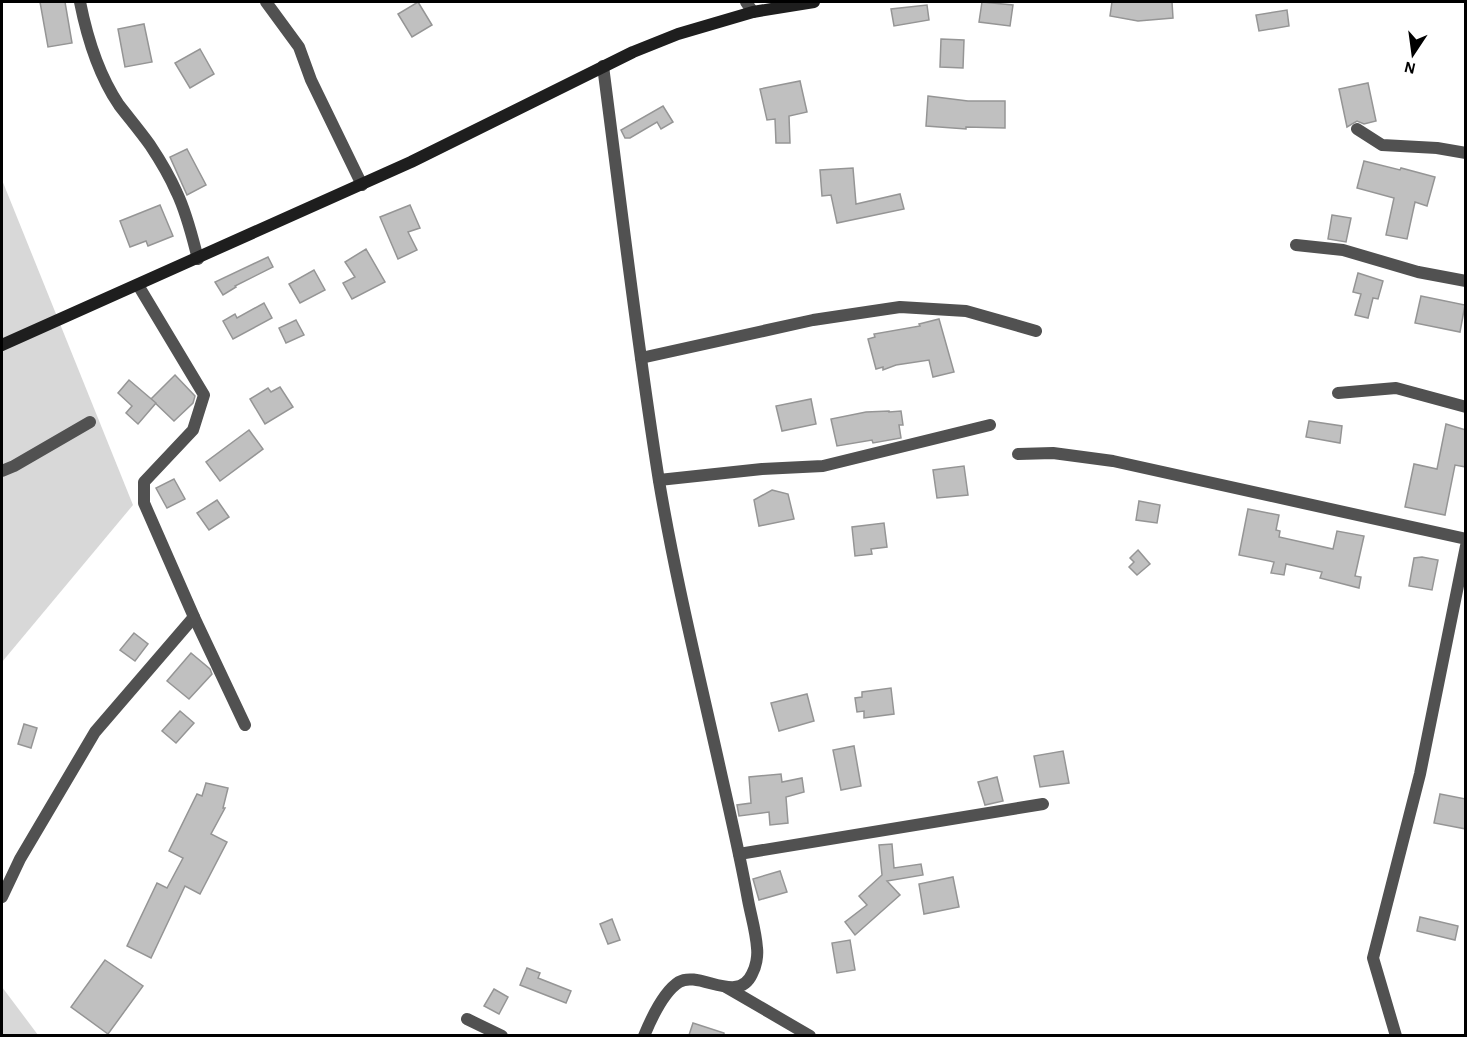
<svg xmlns="http://www.w3.org/2000/svg" width="1467" height="1037" viewBox="0 0 1467 1037" font-family="'Alegreya Sans',sans-serif">
<rect width="100%" height="100%" fill="#fff"/>
<!-- green -->
<g fill="#d8d8d8">
<path d="M 2,180 L 133,505 L 2,662 Z"/>
<path d="M 2,987 L 38,1035 L 2,1035 Z"/>
</g>
<!-- building -->
<g fill="#c0c0c0" stroke="#959595" stroke-width="1.5">
<path d="M 40,2 L 65,2 L 72,43 L 48,47 Z"/>
<path d="M 418,2 L 432,25 L 412,37 L 398,14 Z"/>
<path d="M 982,2 L 1013,5 L 1010,26 L 979,22 Z"/>
<path d="M 1112,2 L 1172,2 L 1173,18 L 1138,21 L 1110,16 Z"/>
<path d="M 927,5 L 929,20 L 894,26 L 891,9 Z"/>
<path d="M 1287,10 L 1289,26 L 1259,31 L 1256,15 Z"/>
<path d="M 144,24 L 152,62 L 125,67 L 118,29 Z"/>
<path d="M 941,39 L 964,40 L 963,68 L 940,67 Z"/>
<path d="M 200,49 L 214,74 L 190,88 L 175,63 Z"/>
<path d="M 800,81 L 807,112 L 789,116 L 790,143 L 776,143 L 775,119 L 767,120 L 760,89 Z"/>
<path d="M 1368,83 L 1376,121 L 1364,124 L 1357,121 L 1347,127 L 1339,89 Z"/>
<path d="M 928,96 L 968,101 L 1005,101 L 1005,128 L 966,127 L 966,129 L 926,126 Z"/>
<path d="M 663,106 L 673,122 L 661,129 L 657,122 L 630,138 L 625,138 L 621,130 Z"/>
<path d="M 187,149 L 206,185 L 187,195 L 170,157 Z"/>
<path d="M 1364,161 L 1400,170 L 1401,168 L 1435,177 L 1427,206 L 1415,202 L 1407,239 L 1386,235 L 1394,198 L 1357,188 Z"/>
<path d="M 853,168 L 856,204 L 900,194 L 904,209 L 837,223 L 831,195 L 822,196 L 820,170 Z"/>
<path d="M 160,205 L 173,236 L 148,246 L 146,241 L 130,247 L 120,221 Z"/>
<path d="M 410,205 L 420,228 L 408,232 L 417,250 L 398,259 L 380,217 Z"/>
<path d="M 1332,215 L 1351,218 L 1346,242 L 1328,239 Z"/>
<path d="M 366,249 L 385,282 L 352,299 L 343,283 L 355,277 L 345,262 Z"/>
<path d="M 268,257 L 273,267 L 235,286 L 236,287 L 223,295 L 215,282 Z"/>
<path d="M 314,270 L 325,290 L 300,303 L 289,284 Z"/>
<path d="M 1358,273 L 1383,281 L 1378,299 L 1373,298 L 1368,318 L 1355,315 L 1361,294 L 1353,292 Z"/>
<path d="M 1421,296 L 1465,305 L 1460,332 L 1415,323 Z"/>
<path d="M 264,303 L 272,318 L 233,339 L 223,321 L 235,314 L 237,318 Z"/>
<path d="M 939,319 L 954,372 L 933,377 L 929,360 L 896,365 L 883,370 L 883,367 L 876,369 L 868,339 L 875,337 L 874,334 L 920,326 L 919,324 Z"/>
<path d="M 296,320 L 304,335 L 286,343 L 279,328 Z"/>
<path d="M 175,375 L 195,396 L 193,403 L 174,421 L 151,399 Z"/>
<path d="M 129,380 L 156,403 L 138,424 L 126,413 L 132,406 L 118,393 Z"/>
<path d="M 280,387 L 293,407 L 265,424 L 250,399 L 268,388 L 271,392 Z"/>
<path d="M 811,399 L 816,424 L 782,431 L 776,406 Z"/>
<path d="M 889,411 L 889,412 L 901,411 L 903,425 L 899,425 L 901,438 L 873,443 L 872,440 L 837,446 L 831,419 L 866,412 Z"/>
<path d="M 1309,421 L 1342,426 L 1340,443 L 1306,437 Z"/>
<path d="M 1446,424 L 1466,430 L 1466,467 L 1455,465 L 1445,515 L 1405,507 L 1414,464 L 1437,469 Z"/>
<path d="M 249,430 L 263,449 L 220,481 L 206,462 Z"/>
<path d="M 964,466 L 968,495 L 937,498 L 933,470 Z"/>
<path d="M 174,479 L 185,499 L 167,508 L 156,488 Z"/>
<path d="M 772,490 L 788,494 L 794,519 L 759,526 L 754,500 Z"/>
<path d="M 217,500 L 229,517 L 209,530 L 197,513 Z"/>
<path d="M 1139,501 L 1160,505 L 1157,523 L 1136,520 Z"/>
<path d="M 1248,509 L 1279,515 L 1276,530 L 1280,531 L 1279,537 L 1333,549 L 1337,531 L 1364,536 L 1355,576 L 1361,577 L 1359,588 L 1320,578 L 1322,572 L 1286,564 L 1284,575 L 1271,573 L 1274,562 L 1239,555 Z"/>
<path d="M 884,523 L 887,547 L 871,549 L 872,554 L 855,556 L 852,527 Z"/>
<path d="M 1138,550 L 1150,564 L 1137,575 L 1129,567 L 1134,562 L 1130,558 Z"/>
<path d="M 1422,557 L 1438,560 L 1432,590 L 1409,586 L 1414,558 Z"/>
<path d="M 134,633 L 148,644 L 135,661 L 120,650 Z"/>
<path d="M 191,653 L 210,669 L 212,674 L 189,699 L 167,681 Z"/>
<path d="M 891,688 L 894,714 L 864,718 L 864,711 L 857,712 L 855,698 L 862,697 L 862,692 Z"/>
<path d="M 807,694 L 814,721 L 779,731 L 771,703 Z"/>
<path d="M 180,711 L 194,723 L 176,743 L 162,731 Z"/>
<path d="M 24,724 L 37,728 L 31,748 L 18,744 Z"/>
<path d="M 854,746 L 861,786 L 841,790 L 833,750 Z"/>
<path d="M 1063,751 L 1069,783 L 1040,787 L 1034,756 Z"/>
<path d="M 781,774 L 782,782 L 802,778 L 804,792 L 786,797 L 788,823 L 770,825 L 769,812 L 739,816 L 737,805 L 751,803 L 749,777 Z"/>
<path d="M 997,777 L 1003,801 L 985,805 L 978,782 Z"/>
<path d="M 206,783 L 228,788 L 223,808 L 225,808 L 211,834 L 227,842 L 200,894 L 185,886 L 151,958 L 127,946 L 157,883 L 167,888 L 183,858 L 169,851 L 197,794 L 202,796 Z"/>
<path d="M 1440,794 L 1466,799 L 1466,829 L 1434,823 Z"/>
<path d="M 892,844 L 894,868 L 921,864 L 923,875 L 887,881 L 900,895 L 855,935 L 845,922 L 867,905 L 859,896 L 882,875 L 879,845 Z"/>
<path d="M 780,871 L 787,892 L 759,900 L 753,879 Z"/>
<path d="M 953,877 L 959,907 L 924,914 L 919,884 Z"/>
<path d="M 1420,917 L 1458,926 L 1455,940 L 1417,931 Z"/>
<path d="M 612,919 L 620,940 L 608,944 L 600,924 Z"/>
<path d="M 850,940 L 855,970 L 837,973 L 832,943 Z"/>
<path d="M 105,960 L 143,986 L 108,1034 L 71,1007 Z"/>
<path d="M 527,968 L 540,973 L 538,978 L 571,991 L 566,1003 L 520,985 Z"/>
<path d="M 494,989 L 508,997 L 499,1014 L 484,1006 Z"/>
<path d="M 693,1023 L 724,1033 L 724,1035 L 689,1035 Z"/>
</g>
<g fill="none" stroke-linecap="round" stroke-linejoin="round">
<!-- street -->
<g stroke="#515151" stroke-width="12">
<path d="M 80,2 C 87,37 98,74 119,105 C 129,118 140,131 150,145 C 160,160 170,177 177,193 C 187,214 192,236 198,259"/>
<path d="M 266,2 L 299,47 L 311,80 L 362,185"/>
<path d="M 746,2 L 753,12"/>
<path d="M 603,66 C 621,204 637,343 659,481 C 675,576 698,670 719,764 C 729,809 740,855 748,900 C 751,916 756,932 757,948 C 758,956 756,967 752,974 C 738,1005 699,970 679,982 C 663,992 651,1019 644,1036"/>
<path d="M 1357,129 L 1382,145 L 1437,148 L 1466,153"/>
<path d="M 1296,245 L 1343,250 L 1418,272 L 1466,281"/>
<path d="M 138,285 L 204,395 L 193,430 L 144,482 L 144,503 L 194,617 L 245,725"/>
<path d="M 641,358 L 813,320 L 900,307 L 966,311 L 1036,331"/>
<path d="M 1338,393 L 1396,388 L 1466,407"/>
<path d="M 1018,454 L 1053,453 L 1113,461 L 1466,539"/>
<path d="M 2,471 L 14,466 L 90,422"/>
<path d="M 659,480 L 762,469 L 823,466 L 990,425"/>
<path d="M 739,854 L 1043,804"/>
<path d="M 2,897 L 20,859 L 95,732 L 194,617"/>
<path d="M 726,987 L 810,1036"/>
<path d="M 467,1019 L 502,1036"/>
<path d="M 1396,1036 L 1373,958 L 1420,774 L 1466,546"/>
</g>
<!-- secondary -->
<path stroke="#1e1e1e" stroke-width="12" d="M 2,345 L 411,162 L 633,52 L 678,34 L 753,12 L 814,2"/>
</g>
<!-- border -->
<rect width="1467" height="1037" fill="none" stroke="#000000" stroke-width="6"/>
<!-- north arrow -->
<g transform="translate(1413 54) rotate(193)" stroke="#ffffff" stroke-width="4.5" paint-order="stroke">
<path d="M0-4.5L10 22L0 15L-10 22Z" fill="#000000"/>
<text y="-9" font-size="16" font-weight="bold" text-anchor="middle" fill="#000000">N</text>
</g>
</svg>
